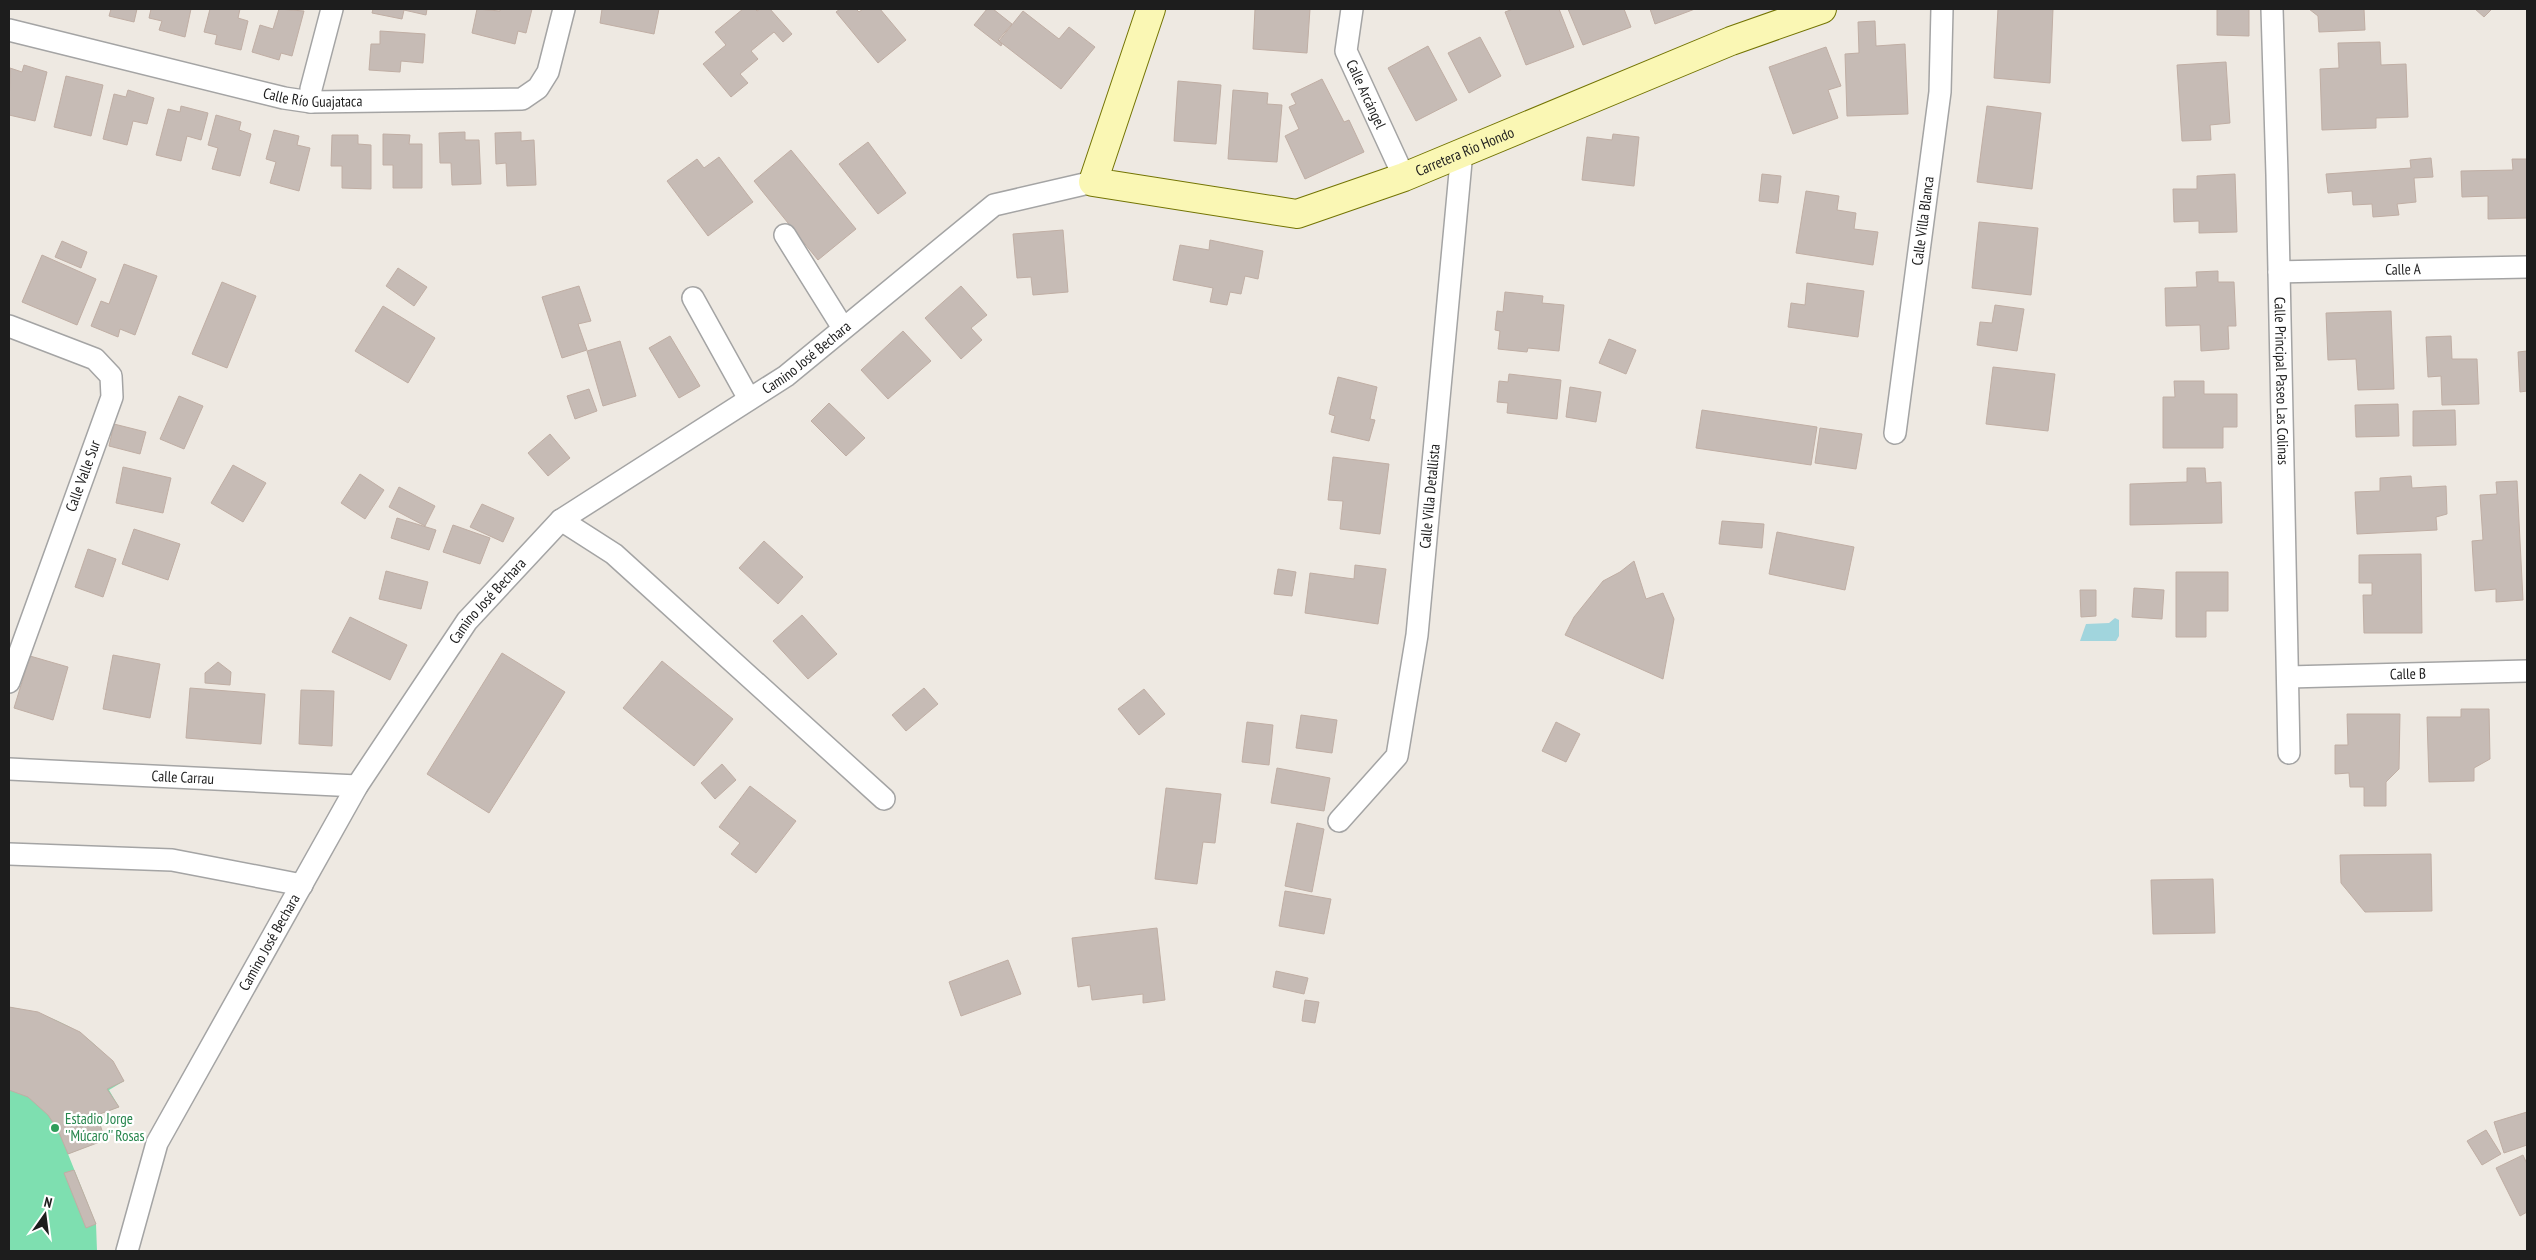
<svg xmlns="http://www.w3.org/2000/svg" width="2536" height="1260" viewBox="0 0 2536 1260" font-family="'PT Sans Narrow',sans-serif">
<rect width="100%" height="100%" fill="#eee9e2"/>
<!-- pitch -->
<path fill="#7edfb0" d="M 9,1007 C 58,1015 98,1036 124,1081 L 109,1090 L 119,1107 L 97,1115 L 105,1140 L 68,1154 L 96,1224 L 97,1251 L 9,1251 Z"/>
<!-- water -->
<path fill="#a1d5dd" d="M 2115,618 L 2119,620 L 2119,636 L 2116,641 L 2080,641 L 2086,624 L 2109,623 Z"/>
<!-- building -->
<g fill="#c6bbb5" stroke="#c0aea4">
<path d="M 111,9 L 137,9 L 134,22 L 109,16 Z"/>
<path d="M 151,9 L 191,9 L 185,37 L 159,30 L 162,21 L 149,18 Z"/>
<path d="M 210,9 L 240,9 L 238,18 L 248,21 L 241,50 L 215,44 L 217,35 L 204,32 Z"/>
<path d="M 279,9 L 304,11 L 292,56 L 281,53 L 279,60 L 252,52 L 260,25 L 273,29 Z"/>
<path d="M 373,9 L 427,9 L 426,15 L 404,10 L 402,19 L 372,13 Z"/>
<path d="M 477,9 L 500,11 L 500,9 L 532,9 L 526,33 L 518,31 L 515,44 L 472,33 Z"/>
<path d="M 602,9 L 659,9 L 654,34 L 600,23 Z"/>
<path d="M 743,9 L 755,9 L 757,11 L 760,9 L 770,9 L 792,34 L 783,42 L 774,32 L 751,51 L 758,59 L 740,74 L 748,83 L 731,97 L 703,64 L 726,45 L 715,32 Z"/>
<path d="M 840,9 L 856,9 L 859,12 L 863,9 L 880,9 L 906,40 L 878,63 L 836,12 Z"/>
<path d="M 987,9 L 993,9 L 1012,24 L 998,40 L 1002,44 L 1001,46 L 974,25 Z"/>
<path d="M 1255,9 L 1310,9 L 1307,53 L 1253,49 Z"/>
<path d="M 1513,9 L 1559,9 L 1574,47 L 1526,65 L 1505,12 Z"/>
<path d="M 1568,9 L 1624,9 L 1631,27 L 1583,45 Z"/>
<path d="M 1650,9 L 1695,9 L 1655,24 Z"/>
<path d="M 1998,9 L 2053,9 L 2050,83 L 1994,78 Z"/>
<path d="M 2217,9 L 2249,9 L 2249,36 L 2217,35 Z"/>
<path d="M 2309,9 L 2364,9 L 2365,30 L 2319,32 L 2318,16 Z"/>
<path d="M 2475,9 L 2492,9 L 2484,17 Z"/>
<path d="M 1023,11 L 1059,39 L 1069,27 L 1095,47 L 1061,89 L 999,41 Z"/>
<path d="M 1875,21 L 1876,46 L 1905,44 L 1908,114 L 1847,116 L 1845,54 L 1859,53 L 1858,22 Z"/>
<path d="M 380,31 L 425,34 L 423,63 L 401,61 L 400,72 L 369,70 L 371,44 L 380,44 Z"/>
<path d="M 1480,37 L 1501,76 L 1469,93 L 1448,53 Z"/>
<path d="M 2380,42 L 2381,65 L 2406,64 L 2408,117 L 2376,118 L 2376,128 L 2322,130 L 2320,69 L 2339,68 L 2338,43 Z"/>
<path d="M 1428,46 L 1457,100 L 1416,121 L 1388,68 Z"/>
<path d="M 1826,47 L 1841,86 L 1828,90 L 1838,118 L 1793,134 L 1769,67 Z"/>
<path d="M 2226,62 L 2230,123 L 2210,125 L 2211,140 L 2182,141 L 2177,65 Z"/>
<path d="M 24,65 L 47,72 L 35,121 L 9,115 L 10,68 L 22,72 Z"/>
<path d="M 66,76 L 103,85 L 91,136 L 54,127 Z"/>
<path d="M 1322,79 L 1344,122 L 1349,120 L 1364,152 L 1305,179 L 1285,136 L 1299,129 L 1289,107 L 1296,104 L 1291,94 Z"/>
<path d="M 1178,81 L 1221,85 L 1216,144 L 1174,141 Z"/>
<path d="M 128,90 L 154,98 L 147,124 L 133,121 L 127,145 L 103,139 L 114,94 L 126,97 Z"/>
<path d="M 1233,90 L 1268,93 L 1267,104 L 1282,105 L 1277,162 L 1228,159 Z"/>
<path d="M 181,106 L 208,113 L 201,140 L 187,136 L 181,161 L 156,155 L 168,109 L 180,112 Z"/>
<path d="M 1987,106 L 2041,113 L 2032,189 L 1977,182 Z"/>
<path d="M 216,115 L 241,122 L 239,130 L 251,134 L 240,176 L 212,169 L 218,148 L 208,145 Z"/>
<path d="M 274,130 L 299,136 L 297,145 L 310,148 L 299,191 L 270,183 L 276,162 L 266,159 Z"/>
<path d="M 465,132 L 465,140 L 479,140 L 481,184 L 452,185 L 451,163 L 440,163 L 439,133 Z"/>
<path d="M 521,132 L 521,141 L 534,140 L 536,185 L 507,186 L 506,163 L 496,164 L 495,133 Z"/>
<path d="M 383,134 L 410,135 L 409,144 L 422,144 L 422,188 L 393,188 L 393,165 L 383,165 Z"/>
<path d="M 1613,134 L 1639,137 L 1634,186 L 1582,180 L 1587,137 L 1612,140 Z"/>
<path d="M 332,135 L 358,135 L 358,144 L 371,145 L 371,189 L 342,188 L 342,166 L 331,166 Z"/>
<path d="M 868,142 L 906,193 L 878,214 L 839,164 Z"/>
<path d="M 791,150 L 856,229 L 818,260 L 754,181 Z"/>
<path d="M 719,157 L 753,202 L 708,236 L 667,181 L 697,159 L 704,168 Z"/>
<path d="M 2431,158 L 2433,177 L 2414,178 L 2416,202 L 2397,204 L 2399,215 L 2373,217 L 2372,204 L 2353,205 L 2352,191 L 2328,193 L 2326,174 L 2411,168 L 2410,160 Z"/>
<path d="M 2512,159 L 2527,159 L 2527,218 L 2488,219 L 2488,196 L 2462,197 L 2461,171 L 2513,170 Z"/>
<path d="M 1762,174 L 1781,176 L 1778,203 L 1759,201 Z"/>
<path d="M 2235,174 L 2237,232 L 2199,233 L 2199,221 L 2174,222 L 2173,189 L 2197,189 L 2197,176 Z"/>
<path d="M 1806,191 L 1839,196 L 1837,210 L 1856,213 L 1854,229 L 1878,232 L 1873,265 L 1796,253 Z"/>
<path d="M 1979,222 L 2038,228 L 2031,295 L 1972,288 Z"/>
<path d="M 1063,230 L 1068,292 L 1033,295 L 1031,277 L 1017,278 L 1013,234 Z"/>
<path d="M 1210,240 L 1263,251 L 1258,279 L 1245,276 L 1241,294 L 1230,292 L 1227,305 L 1210,302 L 1213,288 L 1173,280 L 1180,245 L 1209,250 Z"/>
<path d="M 62,241 L 87,252 L 81,268 L 55,257 Z"/>
<path d="M 42,255 L 96,279 L 77,325 L 22,302 Z"/>
<path d="M 124,264 L 157,276 L 135,335 L 120,329 L 118,337 L 91,326 L 101,301 L 109,304 Z"/>
<path d="M 398,268 L 427,287 L 414,306 L 386,286 Z"/>
<path d="M 2218,271 L 2218,282 L 2234,282 L 2236,326 L 2228,326 L 2229,349 L 2201,351 L 2200,325 L 2166,326 L 2165,288 L 2197,287 L 2196,272 Z"/>
<path d="M 222,282 L 256,296 L 227,368 L 192,354 Z"/>
<path d="M 1807,283 L 1864,291 L 1858,337 L 1788,327 L 1791,303 L 1805,305 Z"/>
<path d="M 579,286 L 591,321 L 578,324 L 587,350 L 562,358 L 542,297 Z"/>
<path d="M 961,286 L 987,315 L 971,328 L 982,340 L 961,359 L 925,318 Z"/>
<path d="M 1505,292 L 1543,296 L 1542,303 L 1564,305 L 1559,351 L 1528,348 L 1527,352 L 1498,349 L 1500,331 L 1495,330 L 1497,311 L 1503,312 Z"/>
<path d="M 1995,305 L 2024,309 L 2017,351 L 1977,345 L 1980,322 L 1992,323 Z"/>
<path d="M 383,306 L 435,338 L 408,383 L 355,351 Z"/>
<path d="M 2391,311 L 2394,389 L 2358,390 L 2356,359 L 2328,360 L 2326,313 Z"/>
<path d="M 903,331 L 931,361 L 888,399 L 861,370 Z"/>
<path d="M 670,336 L 700,386 L 679,398 L 649,348 Z"/>
<path d="M 2451,336 L 2452,359 L 2477,359 L 2479,404 L 2442,405 L 2441,376 L 2428,377 L 2426,337 Z"/>
<path d="M 1609,339 L 1636,350 L 1626,374 L 1599,363 Z"/>
<path d="M 620,341 L 636,396 L 603,406 L 587,351 Z"/>
<path d="M 2527,351 L 2527,391 L 2520,392 L 2518,352 Z"/>
<path d="M 1993,367 L 2055,374 L 2048,431 L 1986,424 Z"/>
<path d="M 1509,374 L 1561,380 L 1557,419 L 1507,413 L 1508,403 L 1497,402 L 1499,381 L 1508,382 Z"/>
<path d="M 1338,377 L 1377,387 L 1370,419 L 1375,420 L 1369,441 L 1331,432 L 1335,416 L 1329,414 Z"/>
<path d="M 2174,381 L 2204,381 L 2204,394 L 2237,394 L 2237,427 L 2223,427 L 2223,448 L 2163,448 L 2163,397 L 2175,397 Z"/>
<path d="M 1570,387 L 1601,392 L 1596,422 L 1566,417 Z"/>
<path d="M 589,389 L 597,411 L 575,419 L 567,396 Z"/>
<path d="M 179,396 L 203,406 L 184,449 L 160,439 Z"/>
<path d="M 829,403 L 865,438 L 846,456 L 811,421 Z"/>
<path d="M 2398,404 L 2399,436 L 2356,437 L 2355,405 Z"/>
<path d="M 1702,410 L 1817,427 L 1811,465 L 1696,448 Z"/>
<path d="M 2455,410 L 2456,445 L 2413,446 L 2413,411 Z"/>
<path d="M 114,424 L 146,432 L 140,454 L 109,446 Z"/>
<path d="M 1820,428 L 1862,434 L 1856,469 L 1815,463 Z"/>
<path d="M 550,434 L 570,458 L 548,476 L 528,453 Z"/>
<path d="M 1333,457 L 1389,464 L 1380,534 L 1340,529 L 1343,501 L 1328,500 Z"/>
<path d="M 233,465 L 266,483 L 243,522 L 211,503 Z"/>
<path d="M 123,467 L 171,478 L 163,513 L 116,503 Z"/>
<path d="M 2187,468 L 2205,468 L 2206,483 L 2221,482 L 2222,523 L 2130,525 L 2130,484 L 2187,482 Z"/>
<path d="M 360,474 L 384,490 L 365,519 L 341,503 Z"/>
<path d="M 2411,476 L 2412,488 L 2446,486 L 2447,514 L 2436,517 L 2437,530 L 2357,534 L 2355,492 L 2380,491 L 2380,478 Z"/>
<path d="M 2517,481 L 2523,600 L 2496,602 L 2496,589 L 2475,591 L 2472,541 L 2483,540 L 2480,495 L 2497,494 L 2496,482 Z"/>
<path d="M 399,487 L 435,506 L 425,526 L 389,507 Z"/>
<path d="M 482,504 L 514,518 L 503,542 L 470,527 Z"/>
<path d="M 397,518 L 436,530 L 429,550 L 391,538 Z"/>
<path d="M 1722,521 L 1764,524 L 1762,548 L 1719,544 Z"/>
<path d="M 453,525 L 490,538 L 480,564 L 443,552 Z"/>
<path d="M 134,529 L 180,544 L 168,580 L 122,564 Z"/>
<path d="M 1777,532 L 1854,547 L 1845,590 L 1769,574 Z"/>
<path d="M 764,541 L 803,577 L 778,604 L 739,568 Z"/>
<path d="M 88,549 L 116,559 L 103,597 L 75,587 Z"/>
<path d="M 2421,554 L 2422,633 L 2364,633 L 2363,595 L 2372,595 L 2372,583 L 2359,583 L 2359,555 Z"/>
<path d="M 1634,561 L 1646,599 L 1663,593 L 1674,619 L 1663,679 L 1565,635 L 1574,617 L 1603,581 L 1620,572 Z"/>
<path d="M 1355,565 L 1386,569 L 1378,624 L 1305,613 L 1310,573 L 1354,579 Z"/>
<path d="M 1278,569 L 1296,572 L 1292,596 L 1274,594 Z"/>
<path d="M 386,571 L 428,582 L 421,609 L 379,599 Z"/>
<path d="M 2176,572 L 2228,572 L 2228,611 L 2206,611 L 2206,637 L 2176,637 Z"/>
<path d="M 2134,588 L 2164,590 L 2162,619 L 2132,617 Z"/>
<path d="M 2080,590 L 2096,590 L 2096,616 L 2081,617 Z"/>
<path d="M 802,615 L 837,654 L 808,679 L 773,641 Z"/>
<path d="M 350,617 L 407,645 L 390,680 L 332,652 Z"/>
<path d="M 502,653 L 565,692 L 489,813 L 427,774 Z"/>
<path d="M 113,655 L 160,664 L 150,718 L 103,709 Z"/>
<path d="M 30,656 L 68,667 L 53,720 L 14,708 Z"/>
<path d="M 662,661 L 733,719 L 694,766 L 623,708 Z"/>
<path d="M 218,662 L 231,672 L 230,685 L 205,683 L 205,673 Z"/>
<path d="M 190,688 L 265,694 L 261,744 L 186,738 Z"/>
<path d="M 924,688 L 938,704 L 906,731 L 892,715 Z"/>
<path d="M 1144,689 L 1165,714 L 1139,735 L 1118,709 Z"/>
<path d="M 301,690 L 334,691 L 332,746 L 299,744 Z"/>
<path d="M 2461,709 L 2489,709 L 2490,759 L 2474,768 L 2474,781 L 2429,782 L 2427,717 L 2461,717 Z"/>
<path d="M 2347,714 L 2400,714 L 2399,769 L 2386,782 L 2386,806 L 2364,806 L 2364,787 L 2350,787 L 2349,773 L 2335,774 L 2335,745 L 2348,745 Z"/>
<path d="M 1301,715 L 1337,720 L 1332,753 L 1296,748 Z"/>
<path d="M 1247,722 L 1273,725 L 1269,765 L 1242,762 Z"/>
<path d="M 1556,722 L 1580,734 L 1566,762 L 1542,751 Z"/>
<path d="M 722,764 L 736,780 L 715,799 L 701,783 Z"/>
<path d="M 1277,768 L 1330,778 L 1324,811 L 1271,803 Z"/>
<path d="M 750,786 L 796,821 L 756,873 L 731,854 L 740,843 L 719,827 Z"/>
<path d="M 1166,788 L 1221,794 L 1215,843 L 1203,842 L 1197,884 L 1155,879 Z"/>
<path d="M 1297,823 L 1324,829 L 1312,892 L 1285,886 Z"/>
<path d="M 2431,854 L 2432,911 L 2365,912 L 2341,883 L 2340,855 Z"/>
<path d="M 2213,879 L 2215,933 L 2153,934 L 2151,880 Z"/>
<path d="M 1285,891 L 1331,899 L 1324,934 L 1279,926 Z"/>
<path d="M 1157,928 L 1165,1000 L 1143,1003 L 1143,994 L 1092,1000 L 1090,985 L 1078,987 L 1072,938 Z"/>
<path d="M 1008,960 L 1021,994 L 961,1016 L 949,982 Z"/>
<path d="M 1276,971 L 1308,978 L 1304,994 L 1273,987 Z"/>
<path d="M 1305,1000 L 1319,1002 L 1315,1023 L 1302,1021 Z"/>
<path d="M 9,1007 L 38,1012 L 80,1032 L 113,1061 L 124,1081 L 107,1089 L 119,1107 L 97,1115 L 105,1140 L 68,1154 L 58,1130 L 48,1115 L 28,1097 L 9,1090 Z"/>
<path d="M 2527,1112 L 2527,1145 L 2504,1153 L 2494,1122 Z"/>
<path d="M 2486,1130 L 2501,1154 L 2482,1165 L 2467,1141 Z"/>
<path d="M 2523,1155 L 2527,1164 L 2527,1212 L 2520,1216 L 2496,1168 Z"/>
<path d="M 74,1170 L 96,1224 L 86,1228 L 64,1173 Z"/>
</g>
<g fill="none" stroke-linecap="round" stroke-linejoin="round">
<!-- street casing -->
<g stroke="#a4a4a4" stroke-width="24">
<g id="street">
<path id="s1" d="M 1352,9 L 1346,51 L 1404,177"/>
<path id="s2" d="M 2272,9 L 2277,175 L 2289,753"/>
<path id="s3" d="M 9,30 L 284,98 L 311,102 L 522,99 L 538,88 L 548,72 L 564,9"/>
<path d="M 311,102 L 311,89 L 332,9"/>
<path d="M 785,235 L 843,328"/>
<path id="s4" d="M 2279,272 L 2527,267"/>
<path d="M 693,298 L 749,399"/>
<path d="M 9,326 L 95,359 L 111,376 L 112,397 L 9,682"/>
<path id="s5" d="M 1895,433 L 1940,92 L 1942,9"/>
<path d="M 561,520 L 614,554 L 884,799"/>
<path id="s6" d="M 2288,677 L 2527,671"/>
<path id="s7" d="M 9,769 L 357,786"/>
<path id="s8" d="M 1339,821 L 1397,756 L 1417,635 L 1462,151"/>
<path d="M 9,854 L 172,860 L 302,885"/>
<path id="s9" d="M 127,1251 L 157,1143 L 357,786 L 467,621 L 561,520 L 786,376 L 994,205 L 1093,182"/>
</g>
</g>
<!-- secondary casing -->
<g stroke="#737403" stroke-width="30">
<g id="secondary">
<path id="s10" d="M 1151,9 L 1093,182 L 1297,214 L 1404,177 L 1731,41 L 1822,9"/>
</g>
</g>
<!-- street -->
<use href="#street" stroke="#fff" stroke-width="21"/>
<!-- secondary -->
<use href="#secondary" stroke="#faf7b4" stroke-width="28"/>
</g>
<!-- markers -->
<circle fill="#2e9e5b" stroke="#fff" stroke-width="2" cx="55" cy="1128" r="5"/>
<g text-anchor="middle" stroke-width="4.5" stroke-linejoin="round" paint-order="stroke">
<!-- street labels -->
<g font-size="15" fill="#1d1d1d" stroke="#fff">
<text dy="5" stroke="none"><textPath href="#s1" startOffset="90">Calle Arcángel</textPath></text>
<text dy="5" stroke="none"><textPath href="#s3" startOffset="312">Calle Río Guajataca</textPath></text>
<text dy="5" stroke="none"><textPath href="#s10" startOffset="568">Carretera Rio Hondo</textPath></text>
<text dy="5" stroke="none"><textPath href="#s5" startOffset="214">Calle Villa Blanca</textPath></text>
<text dy="5" stroke="none"><textPath href="#s4" startOffset="124">Calle A</textPath></text>
<text dy="5" stroke="none"><textPath href="#s9" startOffset="1152">Camino José Bechara</textPath></text>
<text dy="5" stroke="none"><textPath href="#s2" startOffset="372">Calle Principal Paseo Las Colinas</textPath></text>
<text transform="translate(83 476) rotate(-70)" y="5">Calle Valle Sur</text>
<text dy="5" stroke="none"><textPath href="#s8" startOffset="349">Calle Villa Detallista</textPath></text>
<text dy="5" stroke="none"><textPath href="#s9" startOffset="748">Camino José Bechara</textPath></text>
<text dy="5" stroke="none"><textPath href="#s6" startOffset="120">Calle B</textPath></text>
<text dy="5" stroke="none"><textPath href="#s7" startOffset="174">Calle Carrau</textPath></text>
<text dy="5" stroke="none"><textPath href="#s9" startOffset="342">Camino José Bechara</textPath></text>
</g>
<!-- leisure labels -->
<g font-size="15" fill="#27864d" stroke="#fff" text-anchor="start">
<text x="65" y="1124">Estadio Jorge<tspan x="65" dy="17">''Múcaro'' Rosas</tspan></text>
</g>
</g>
<!-- border -->
<rect width="2536" height="1260" fill="none" stroke="#1d1d1d" stroke-width="20"/>
<!-- north arrow -->
<g transform="translate(45 1215) rotate(14)" stroke="#ffffff" stroke-width="4" paint-order="stroke">
<path d="M0-4L9 19L0 12L-9 19Z" fill="#1d1d1d"/>
<text y="-8" font-size="14" font-weight="bold" text-anchor="middle" fill="#1d1d1d">N</text>
</g>
</svg>
